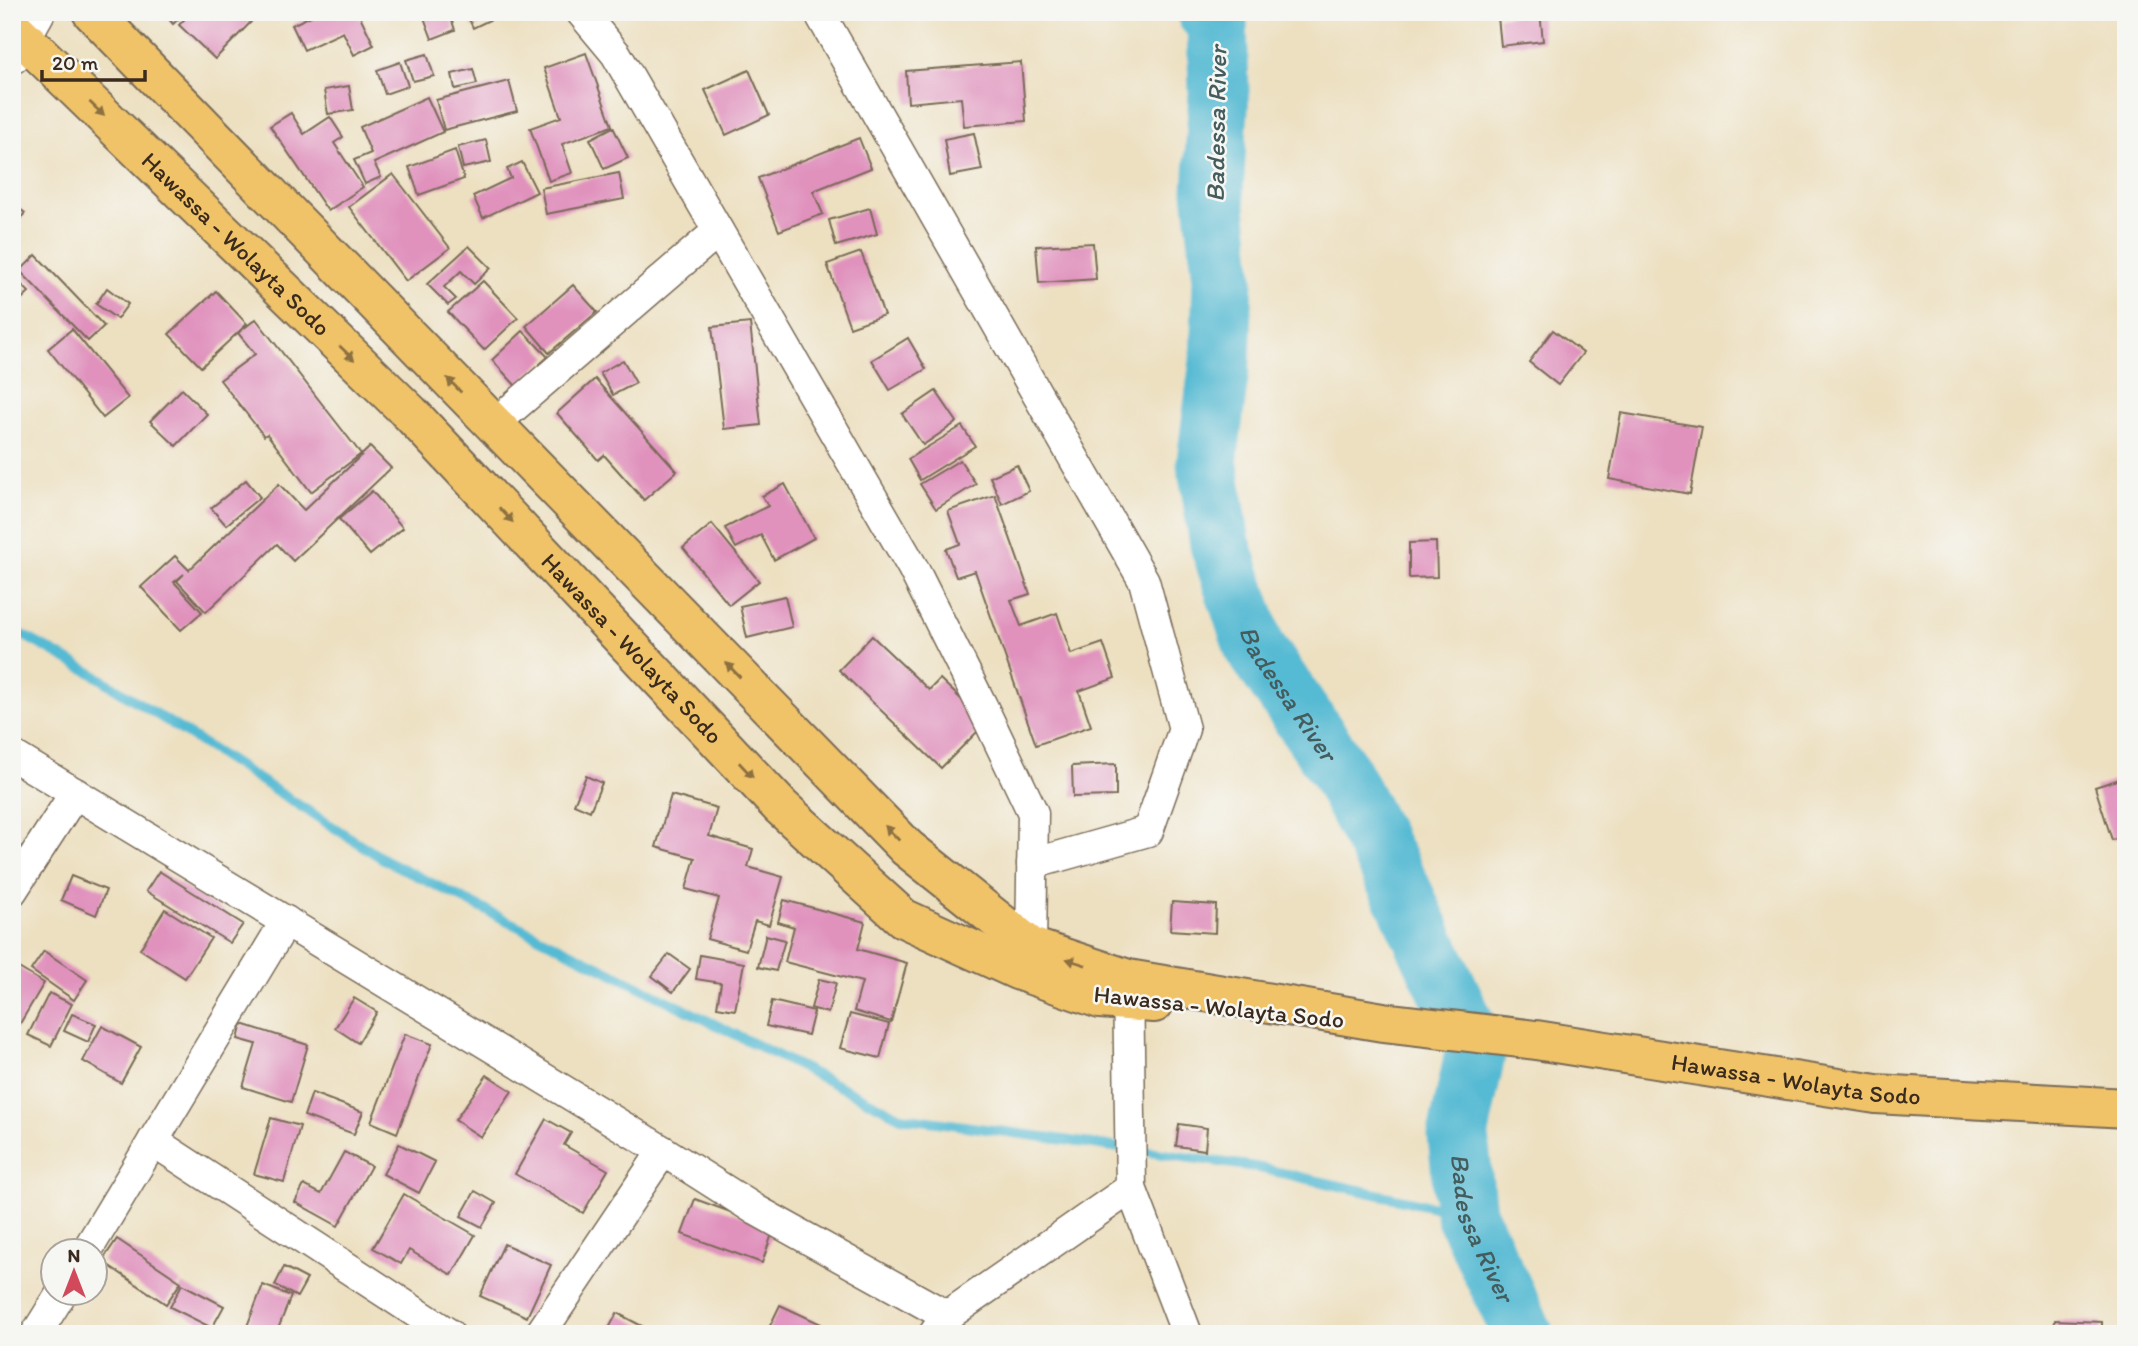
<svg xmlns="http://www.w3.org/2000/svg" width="2138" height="1346" viewBox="0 0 2138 1346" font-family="Itim,sans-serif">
<rect width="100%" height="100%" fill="#f6f6f2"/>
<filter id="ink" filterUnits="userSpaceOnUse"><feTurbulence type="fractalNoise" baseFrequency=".0143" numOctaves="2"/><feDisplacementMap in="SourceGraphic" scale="14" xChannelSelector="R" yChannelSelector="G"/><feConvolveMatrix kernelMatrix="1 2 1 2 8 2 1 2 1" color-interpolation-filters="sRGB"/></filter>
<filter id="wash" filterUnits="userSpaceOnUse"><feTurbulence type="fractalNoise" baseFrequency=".00686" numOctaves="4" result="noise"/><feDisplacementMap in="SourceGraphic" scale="28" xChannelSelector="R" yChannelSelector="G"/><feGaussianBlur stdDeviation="1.57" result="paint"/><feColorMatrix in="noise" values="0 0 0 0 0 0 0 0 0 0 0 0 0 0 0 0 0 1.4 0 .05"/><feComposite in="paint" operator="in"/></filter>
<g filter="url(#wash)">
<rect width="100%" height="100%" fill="#ede0c1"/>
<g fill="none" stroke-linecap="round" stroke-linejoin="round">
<!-- stream -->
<path stroke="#55bad3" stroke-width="10" d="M 12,629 L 95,675 L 385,860 L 901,1117 L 1255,1167 L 1466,1214"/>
<!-- river -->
<path stroke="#55bad3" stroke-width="61" id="s1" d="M 1207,12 L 1217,23 L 1219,93 L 1213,191 L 1223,279 L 1220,361 L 1207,461 L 1220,544 L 1254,646 L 1339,770 L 1401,890 L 1476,1049 L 1458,1136 L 1466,1214 L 1523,1334"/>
</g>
<g id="blocks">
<!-- building -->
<g fill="#e092bd">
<path d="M 163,12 L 186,12 L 173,24 Z"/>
<path d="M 191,12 L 241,12 L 251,22 L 215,59 L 179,25 Z"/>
<path d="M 319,12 L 358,12 L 374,45 L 354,55 L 343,32 L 304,50 L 292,25 Z"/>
<path d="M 422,12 L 449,12 L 455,30 L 432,39 Z"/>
<path d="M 466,12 L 506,12 L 473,28 Z"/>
<path d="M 1540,12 L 1543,41 L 1501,46 L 1498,17 Z"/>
<path d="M 586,53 L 612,126 L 562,144 L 572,173 L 549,181 L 530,128 L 561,117 L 544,68 Z"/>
<path d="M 427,54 L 434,76 L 413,81 L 406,60 Z"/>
<path d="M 400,62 L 408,86 L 385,94 L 377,70 Z"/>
<path d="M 1021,62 L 1026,121 L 964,126 L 961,98 L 908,103 L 906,71 Z"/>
<path d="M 473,69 L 477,84 L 455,89 L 452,74 Z"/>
<path d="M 749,70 L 769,115 L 726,135 L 705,90 Z"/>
<path d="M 509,81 L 517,111 L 444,130 L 436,100 Z"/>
<path d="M 349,86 L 353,110 L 328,114 L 324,90 Z"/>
<path d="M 427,97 L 443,132 L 374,163 L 381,177 L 365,184 L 354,160 L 371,153 L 360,127 Z"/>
<path d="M 291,113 L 304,134 L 330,117 L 343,137 L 334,143 L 363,187 L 328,211 L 270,126 Z"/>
<path d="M 613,127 L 628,158 L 604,169 L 590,139 Z"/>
<path d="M 974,133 L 982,170 L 950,176 L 944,139 Z"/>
<path d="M 859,138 L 871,168 L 813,191 L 823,214 L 779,231 L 758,178 Z"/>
<path d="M 486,140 L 491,162 L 463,168 L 458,147 Z"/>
<path d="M 455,150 L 464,179 L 419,195 L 409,167 Z"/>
<path d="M 522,162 L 537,192 L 483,218 L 473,196 L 511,178 L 507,169 Z"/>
<path d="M 619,173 L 624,199 L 546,214 L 541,188 Z"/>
<path d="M 393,174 L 450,248 L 406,281 L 349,207 Z"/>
<path d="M 12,203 L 25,213 L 12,229 Z"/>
<path d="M 870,208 L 877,234 L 836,246 L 829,220 Z"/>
<path d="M 1093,243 L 1096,279 L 1039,283 L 1036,246 Z"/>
<path d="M 469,246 L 491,268 L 474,284 L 461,271 L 444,287 L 456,299 L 448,305 L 427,284 Z"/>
<path d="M 861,252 L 884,315 L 850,327 L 827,264 Z"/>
<path d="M 36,255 L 104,326 L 88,341 L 20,271 Z"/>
<path d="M 12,275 L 29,292 L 12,308 Z"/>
<path d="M 483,281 L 518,318 L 484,350 L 448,312 Z"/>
<path d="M 573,285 L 597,312 L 549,353 L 526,326 Z"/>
<path d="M 107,288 L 128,304 L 117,319 L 96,304 Z"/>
<path d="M 216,291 L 247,324 L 201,367 L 169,334 Z"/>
<path d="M 256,319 L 361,454 L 311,492 L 267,434 L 264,436 L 220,380 L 255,354 L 238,333 Z"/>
<path d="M 750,323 L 761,425 L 724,429 L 712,327 Z"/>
<path d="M 72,329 L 128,398 L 103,418 L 48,349 Z"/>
<path d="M 1553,330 L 1583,353 L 1558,385 L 1529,362 Z"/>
<path d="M 523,331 L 548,357 L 516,386 L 492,360 Z"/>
<path d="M 908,338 L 926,369 L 890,390 L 872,360 Z"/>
<path d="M 623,360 L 636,383 L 613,395 L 600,373 Z"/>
<path d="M 595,379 L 677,471 L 644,500 L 604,455 L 598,460 L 557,413 Z"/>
<path d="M 182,389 L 207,414 L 176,446 L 150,421 Z"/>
<path d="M 936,391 L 957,422 L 923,445 L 902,414 Z"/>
<path d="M 1621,413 L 1702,427 L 1690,494 L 1609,479 Z"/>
<path d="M 962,426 L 975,446 L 920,480 L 908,459 Z"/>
<path d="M 370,447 L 391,468 L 293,561 L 277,544 L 206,612 L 177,581 L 184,574 L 174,582 L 202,612 L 181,630 L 141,587 L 175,556 L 189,570 L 279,484 L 304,510 Z"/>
<path d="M 960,460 L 976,484 L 936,509 L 920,484 Z"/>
<path d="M 1017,465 L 1029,491 L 1002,504 L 990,477 Z"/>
<path d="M 246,480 L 260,497 L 226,525 L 211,508 Z"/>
<path d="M 785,484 L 814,538 L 774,560 L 761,535 L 736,548 L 725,528 L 768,506 L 762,496 Z"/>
<path d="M 372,491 L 403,528 L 370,555 L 339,519 Z"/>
<path d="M 995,495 L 1030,594 L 1011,600 L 1021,626 L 1057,613 L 1071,654 L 1103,643 L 1115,678 L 1079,691 L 1091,726 L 1036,745 L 975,571 L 956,577 L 946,549 L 960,544 L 948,511 Z"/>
<path d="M 712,524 L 759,581 L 729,605 L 683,548 Z"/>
<path d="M 1436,542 L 1437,577 L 1409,578 L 1409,543 Z"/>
<path d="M 785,596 L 792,627 L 747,638 L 740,606 Z"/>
<path d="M 872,636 L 929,690 L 940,679 L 986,723 L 941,768 L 839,670 Z"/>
<path d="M 1116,764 L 1116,796 L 1073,797 L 1072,766 Z"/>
<path d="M 586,776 L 602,783 L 590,811 L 574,804 Z"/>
<path d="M 2126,777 L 2126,836 L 2112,840 L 2095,787 Z"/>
<path d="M 671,795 L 717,808 L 709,836 L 753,849 L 748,867 L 783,877 L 769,925 L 755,921 L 746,950 L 707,939 L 719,898 L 686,889 L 695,858 L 656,847 Z"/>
<path d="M 159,871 L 243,924 L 230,943 L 146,891 Z"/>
<path d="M 71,876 L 106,890 L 96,915 L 61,900 Z"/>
<path d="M 784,900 L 865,922 L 858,949 L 907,963 L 891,1022 L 854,1011 L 862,982 L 785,962 L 794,927 L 778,922 Z"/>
<path d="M 1172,902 L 1216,905 L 1215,933 L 1170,930 Z"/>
<path d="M 165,909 L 211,938 L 185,978 L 140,949 Z"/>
<path d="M 766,935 L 785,940 L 776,971 L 758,967 Z"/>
<path d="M 44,951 L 87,980 L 74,1000 L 31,970 Z"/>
<path d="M 669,954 L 690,969 L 673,992 L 652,976 Z"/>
<path d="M 700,955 L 744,963 L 735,1010 L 717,1007 L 721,983 L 696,979 Z"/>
<path d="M 12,964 L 44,983 L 18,1027 L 12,1023 Z"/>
<path d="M 819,979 L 836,983 L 828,1013 L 811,1008 Z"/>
<path d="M 49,993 L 72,1004 L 51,1046 L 28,1035 Z"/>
<path d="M 354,998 L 377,1012 L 358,1043 L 335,1028 Z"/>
<path d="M 772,1001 L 814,1011 L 808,1035 L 766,1026 Z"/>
<path d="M 72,1014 L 96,1024 L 88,1042 L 64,1031 Z"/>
<path d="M 850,1014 L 889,1024 L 880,1058 L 840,1048 Z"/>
<path d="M 242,1024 L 308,1045 L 291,1102 L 243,1087 L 256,1044 L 238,1039 Z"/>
<path d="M 102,1026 L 141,1047 L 121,1083 L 83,1061 Z"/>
<path d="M 405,1034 L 432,1044 L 397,1133 L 371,1122 Z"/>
<path d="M 487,1075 L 512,1091 L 481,1137 L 455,1120 Z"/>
<path d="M 312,1093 L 363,1112 L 354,1134 L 304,1116 Z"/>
<path d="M 271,1118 L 300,1126 L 284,1182 L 254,1174 Z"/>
<path d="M 546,1119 L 571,1133 L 564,1145 L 608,1170 L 583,1213 L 515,1174 Z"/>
<path d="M 1179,1124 L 1207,1128 L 1205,1150 L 1176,1146 Z"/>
<path d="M 399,1144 L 435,1162 L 419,1193 L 383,1174 Z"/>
<path d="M 344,1152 L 371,1166 L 338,1226 L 295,1202 L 304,1185 L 321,1194 Z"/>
<path d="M 475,1191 L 496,1203 L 482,1227 L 461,1216 Z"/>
<path d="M 404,1194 L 475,1235 L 452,1275 L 409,1250 L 401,1264 L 373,1248 Z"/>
<path d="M 695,1199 L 774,1228 L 762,1263 L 682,1234 Z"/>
<path d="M 117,1239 L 181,1282 L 166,1304 L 102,1261 Z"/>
<path d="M 504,1244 L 551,1265 L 527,1317 L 480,1296 Z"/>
<path d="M 284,1267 L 307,1279 L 297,1297 L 275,1285 Z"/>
<path d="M 182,1284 L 224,1306 L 212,1328 L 170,1307 Z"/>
<path d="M 263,1285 L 291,1296 L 276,1334 L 244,1334 Z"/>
<path d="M 780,1305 L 821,1324 L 816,1334 L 766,1334 Z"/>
<path d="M 617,1313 L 657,1334 L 606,1334 Z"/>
<path d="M 2055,1320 L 2102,1322 L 2102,1334 L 2054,1334 Z"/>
</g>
</g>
</g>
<g filter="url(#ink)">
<use href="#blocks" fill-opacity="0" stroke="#796a57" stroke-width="2"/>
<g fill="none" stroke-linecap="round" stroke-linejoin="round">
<!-- minor casing -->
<g stroke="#796a57" stroke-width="33">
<g id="minor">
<path d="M 581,12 L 616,54 L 913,568 L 982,706 L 1033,813 L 1031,947"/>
<path d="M 819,12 L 1144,581 L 1184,729 L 1148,831 L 1032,864"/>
<path d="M 493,425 L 718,231"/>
<path d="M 12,755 L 663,1151 L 756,1210 L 947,1316 L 934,1334"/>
<path d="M 12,891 L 75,793"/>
<path d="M 1128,979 L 1131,1188 L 1187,1334"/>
<path d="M 153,1141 L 449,1334"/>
<path d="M 86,1252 L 286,921"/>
<path d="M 947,1316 L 1131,1188"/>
<path d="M 36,1334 L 61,1294"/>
<path d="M 540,1334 L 663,1151"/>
</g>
</g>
<!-- tertiary casing -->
<g stroke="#796a57" stroke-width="40">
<path id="tertiary" d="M 12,55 L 36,12"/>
</g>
<!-- primary casing -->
<g stroke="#796a57" stroke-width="42">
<g id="primary">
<path id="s2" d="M 92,12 L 907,848 L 1031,947 L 1128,979 L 1383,1022 L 1536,1040 L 1876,1094 L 2126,1108"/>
<path id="s3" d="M 12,27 L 410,413 L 781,807 L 903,918 L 1017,970 L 1100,999 L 1154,1003"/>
</g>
</g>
<!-- minor -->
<use href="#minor" stroke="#fff" stroke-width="30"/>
<!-- tertiary -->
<use href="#tertiary" stroke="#fff" stroke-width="37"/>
<!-- primary -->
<use href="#primary" stroke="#f0c369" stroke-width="38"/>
</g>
<!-- one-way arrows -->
<defs><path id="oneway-solid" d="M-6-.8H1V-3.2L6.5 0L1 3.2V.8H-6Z" transform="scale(1.75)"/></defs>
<g fill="#8c6f40">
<use href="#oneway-solid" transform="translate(97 109) rotate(44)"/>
<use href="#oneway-solid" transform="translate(347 353) rotate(44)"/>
<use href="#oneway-solid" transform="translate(454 385) rotate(-134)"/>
<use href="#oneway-solid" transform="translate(506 515) rotate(47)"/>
<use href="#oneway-solid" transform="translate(733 670) rotate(-134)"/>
<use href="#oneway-solid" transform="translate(746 770) rotate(47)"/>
<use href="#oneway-solid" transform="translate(892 833) rotate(-134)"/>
<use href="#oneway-solid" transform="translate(1076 962) rotate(-162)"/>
</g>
</g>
<g text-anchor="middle" stroke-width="5" stroke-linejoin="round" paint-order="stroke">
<!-- street labels -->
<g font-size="24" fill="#3b2a1e" stroke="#f6f6f2">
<text dy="8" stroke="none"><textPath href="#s3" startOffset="312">Hawassa - Wolayta Sodo</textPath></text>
<text dy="8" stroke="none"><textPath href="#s3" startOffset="878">Hawassa - Wolayta Sodo</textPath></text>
<text transform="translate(1219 1007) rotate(6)" y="8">Hawassa - Wolayta Sodo</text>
<text dy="8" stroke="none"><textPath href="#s2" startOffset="2104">Hawassa - Wolayta Sodo</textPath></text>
</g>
<!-- water labels -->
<g font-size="26" font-style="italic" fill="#445c5d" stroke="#f6f6f2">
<text transform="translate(1216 124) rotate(-89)" y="9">Badessa River</text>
<text dy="9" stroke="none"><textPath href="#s1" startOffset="704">Badessa River</textPath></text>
<text dy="9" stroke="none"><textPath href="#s1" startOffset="1292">Badessa River</textPath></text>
</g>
</g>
<!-- margin -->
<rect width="2138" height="1346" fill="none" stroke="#f6f6f2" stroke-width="42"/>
<!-- north arrow -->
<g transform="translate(74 1272)"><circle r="33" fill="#f6f6f2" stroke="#aba49d" stroke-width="2"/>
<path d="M0-5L12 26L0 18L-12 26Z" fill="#d1495b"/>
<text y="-10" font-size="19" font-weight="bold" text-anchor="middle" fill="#3b2a1e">N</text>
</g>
<!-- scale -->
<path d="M42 70v10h103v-10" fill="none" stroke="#3b2a1e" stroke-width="3.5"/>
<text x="52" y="70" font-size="21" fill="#3b2a1e" stroke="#f6f6f2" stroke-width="5" paint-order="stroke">20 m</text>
</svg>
